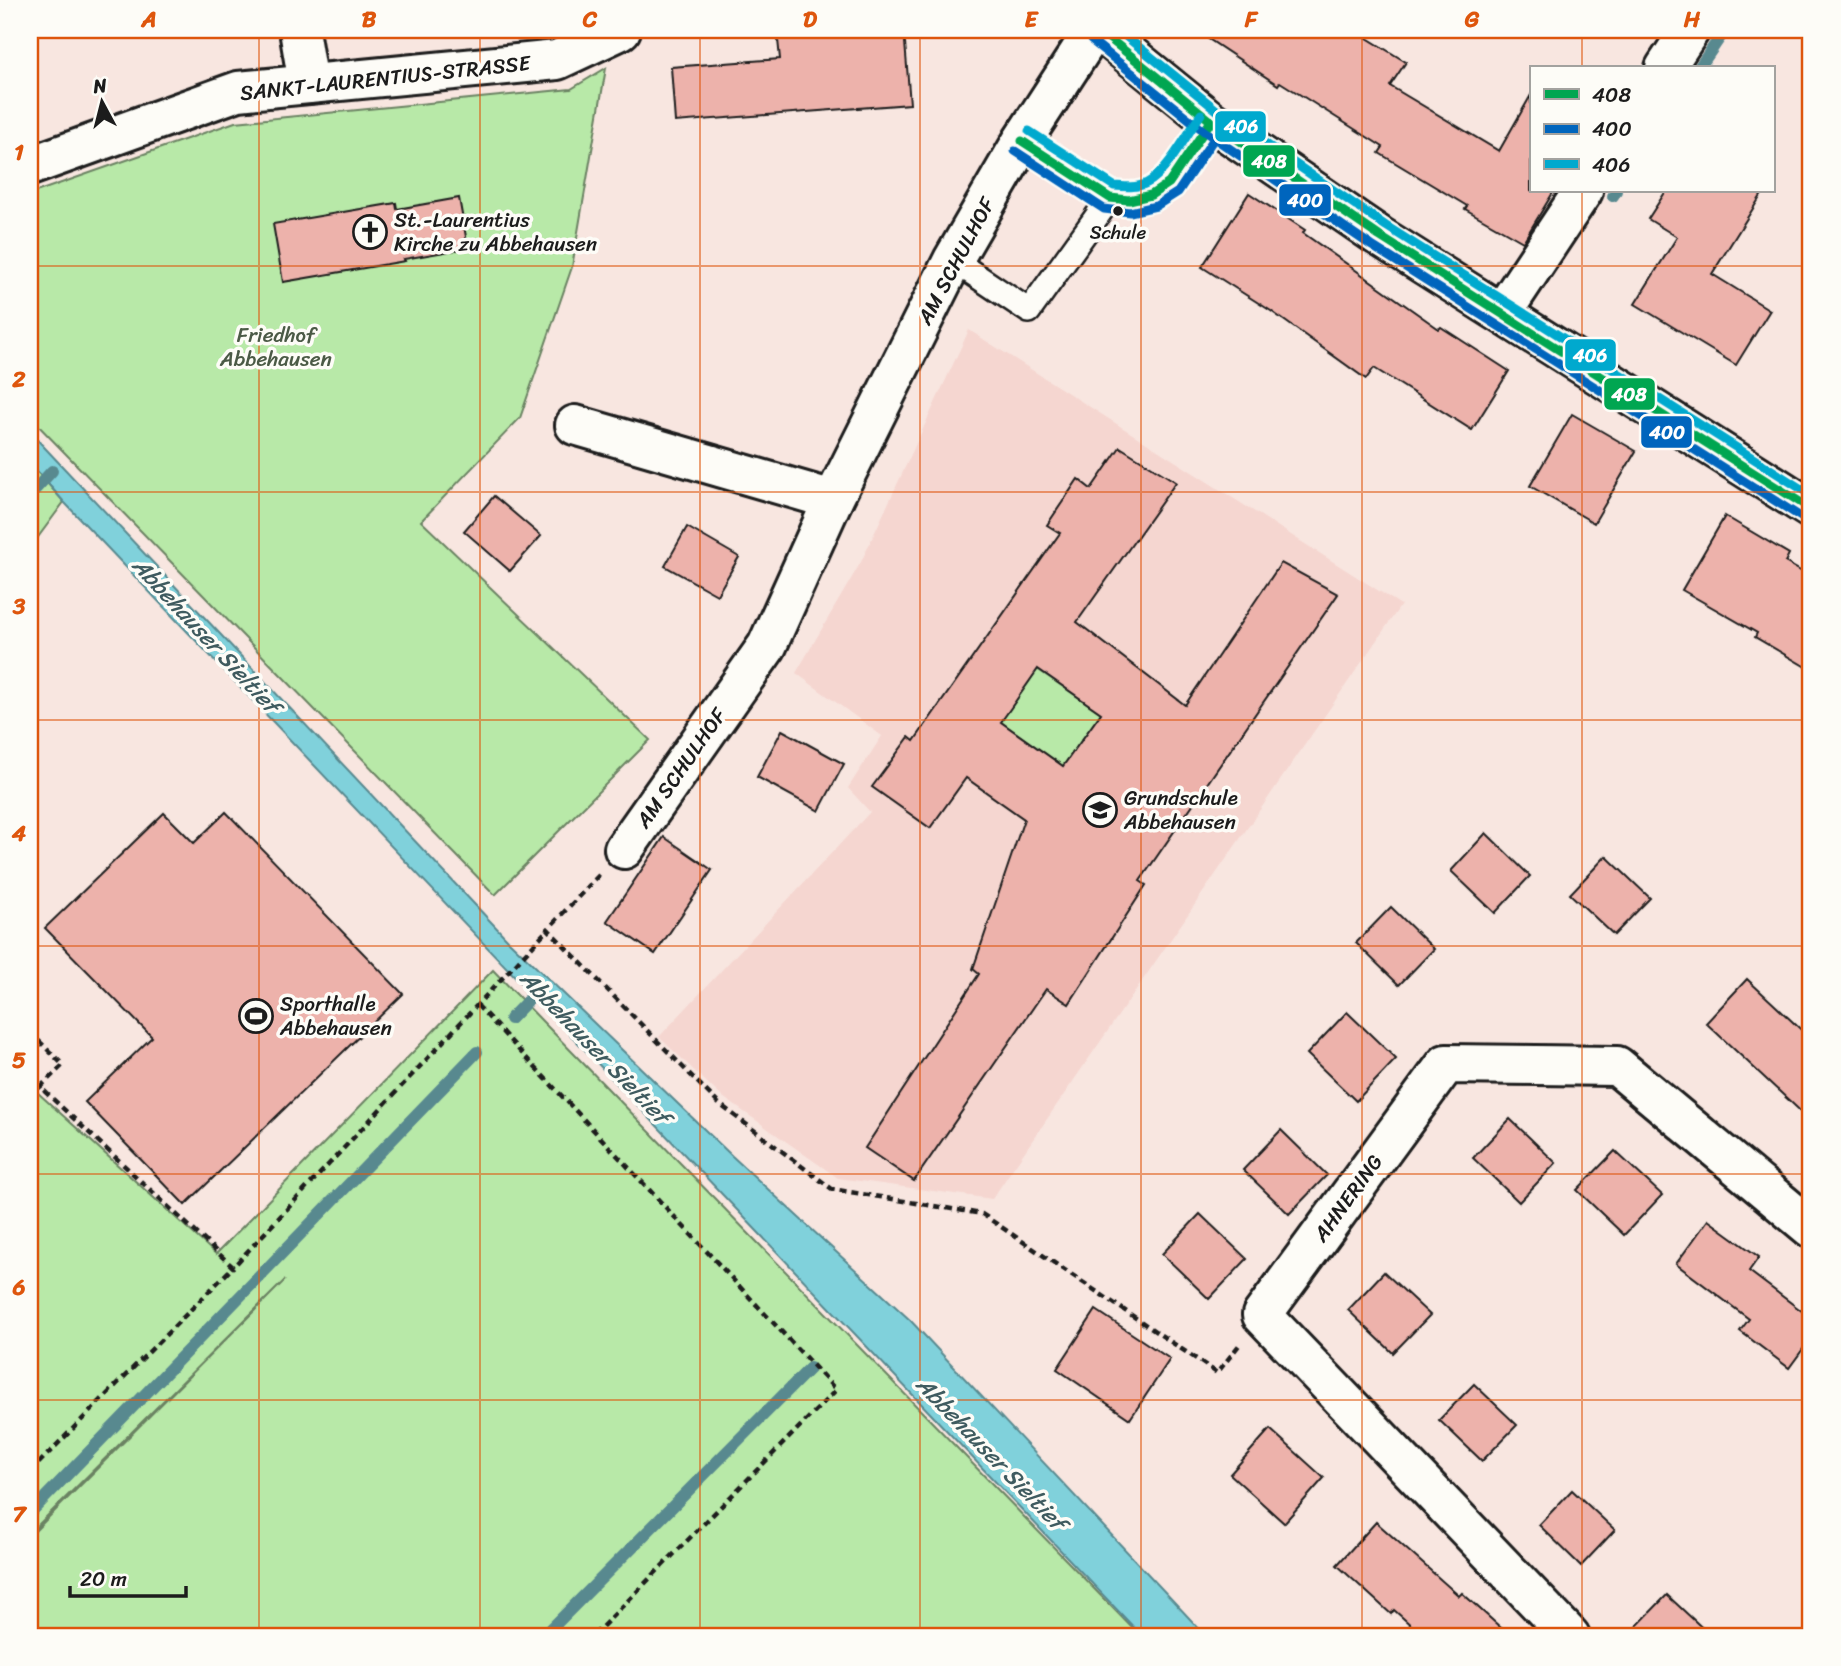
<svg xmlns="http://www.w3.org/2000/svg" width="1841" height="1666" viewBox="0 0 1841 1666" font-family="Sriracha,sans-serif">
<rect width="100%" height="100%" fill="#f8e6e0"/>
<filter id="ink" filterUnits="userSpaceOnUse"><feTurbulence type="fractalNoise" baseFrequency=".0143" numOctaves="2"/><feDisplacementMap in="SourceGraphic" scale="14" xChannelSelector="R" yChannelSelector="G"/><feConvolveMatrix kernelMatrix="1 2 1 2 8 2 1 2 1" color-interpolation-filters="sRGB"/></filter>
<g filter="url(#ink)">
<!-- built -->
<path fill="#f5d6d0" d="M 969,330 L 1401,605 L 992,1199 L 838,1178 L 720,1095 L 659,1037 L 870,812 L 848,788 L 882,736 L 796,673 L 861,562 Z"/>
<!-- green -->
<g fill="#b8e9a8" stroke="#6a8262" stroke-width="2">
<path d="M 606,68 L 572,267 L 520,418 L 421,521 L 650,740 L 495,895 L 30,417 L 30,194 L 235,122 L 571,89 Z"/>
<path d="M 33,467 L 64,502 L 30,548 L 30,471 Z"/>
<path d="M 1027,662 L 1101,713 L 1063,766 L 1001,722 Z"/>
<path d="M 493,970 L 543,1022 L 1140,1636 L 30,1636 L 30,1536 L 285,1280 L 30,1533 L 30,1103 L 38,1093 L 216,1254 Z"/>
</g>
<!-- water -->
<path fill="#80d1db" stroke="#58898f" stroke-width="2" d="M 30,432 L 508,940 L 732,1156 L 910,1320 L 1206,1636 L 1142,1636 L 64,502 L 30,463 Z"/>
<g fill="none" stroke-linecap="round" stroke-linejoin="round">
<!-- stream -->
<g stroke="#58898f" stroke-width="12">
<path d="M 1699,68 L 1725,30"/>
<path d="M 1613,196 L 1616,191"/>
<path d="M 30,495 L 52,471"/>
<path d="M 510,1019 L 538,990"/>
<path d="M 30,1513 L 477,1052"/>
<path d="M 544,1636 L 810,1368"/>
</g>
</g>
<!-- building -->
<g fill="#edb2ab" stroke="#1c1c1c" stroke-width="2" fill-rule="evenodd">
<path d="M 777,30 L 904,30 L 910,104 L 675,122 L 671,67 L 780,59 Z"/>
<path d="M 1195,30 L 1354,30 L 1406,62 L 1390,86 L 1499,151 L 1531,95 L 1531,191 L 1554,191 L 1523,242 L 1465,209 L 1467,206 L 1379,153 L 1383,147 L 1280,82 L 1278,85 Z"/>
<path d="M 1666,191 L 1764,191 L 1712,274 L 1770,310 L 1736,365 L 1635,304 L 1677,237 L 1648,219 Z"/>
<path d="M 1249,193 L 1305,230 L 1303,233 L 1439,329 L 1441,327 L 1509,371 L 1472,430 L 1374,368 L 1366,379 L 1271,311 L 1202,267 Z"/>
<path d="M 459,198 L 468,248 L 404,259 L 405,261 L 283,282 L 273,224 L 396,203 L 397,209 Z"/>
<path d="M 1572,414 L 1636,451 L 1594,523 L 1530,486 Z"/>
<path d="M 1120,447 L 1176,482 L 1077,622 L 1185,705 L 1281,563 L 1338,594 L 1140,881 L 1146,885 L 1069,1004 L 1046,989 L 914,1181 L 865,1148 L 979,974 L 973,969 L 1024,819 L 966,778 L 930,828 L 872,787 L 909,737 L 914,741 L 1060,533 L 1047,525 L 1078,479 L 1091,489 ZM 1038,669 L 1101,713 L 1063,766 L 1001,722 Z"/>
<path d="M 494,496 L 541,536 L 510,571 L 464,531 Z"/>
<path d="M 1725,516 L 1789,554 L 1785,562 L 1811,577 L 1811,670 L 1755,637 L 1757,633 L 1682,590 Z"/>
<path d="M 687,527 L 739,557 L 717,595 L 665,566 Z"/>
<path d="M 782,730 L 844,764 L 819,811 L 757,777 Z"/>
<path d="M 226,812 L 403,994 L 185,1205 L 85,1102 L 152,1037 L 45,928 L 164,813 L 194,843 Z"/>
<path d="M 1486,833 L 1530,876 L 1495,913 L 1451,871 Z"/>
<path d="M 664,837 L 712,870 L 655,954 L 607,921 Z"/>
<path d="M 1606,856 L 1650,898 L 1614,935 L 1570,894 Z"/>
<path d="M 1391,907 L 1434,949 L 1399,985 L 1356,943 Z"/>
<path d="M 1747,979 L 1811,1039 L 1811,1121 L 1706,1023 Z"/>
<path d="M 1347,1012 L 1396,1059 L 1356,1101 L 1307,1054 Z"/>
<path d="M 1510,1119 L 1556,1163 L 1519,1202 L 1473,1158 Z"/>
<path d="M 1281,1130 L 1327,1175 L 1289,1214 L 1243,1170 Z"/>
<path d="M 1615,1151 L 1662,1195 L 1624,1235 L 1577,1190 Z"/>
<path d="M 1200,1214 L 1247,1259 L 1209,1299 L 1162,1254 Z"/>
<path d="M 1708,1220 L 1759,1257 L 1749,1271 L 1811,1318 L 1811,1338 L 1789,1368 L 1740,1331 L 1749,1319 L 1676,1264 Z"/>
<path d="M 1384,1272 L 1430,1315 L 1393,1353 L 1348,1310 Z"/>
<path d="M 1096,1310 L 1170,1359 L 1130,1419 L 1057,1369 Z"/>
<path d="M 1474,1384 L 1517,1425 L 1482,1461 L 1439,1420 Z"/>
<path d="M 1270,1429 L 1324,1478 L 1284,1523 L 1230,1474 Z"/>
<path d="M 1572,1490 L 1615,1530 L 1581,1566 L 1539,1525 Z"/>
<path d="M 1376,1522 L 1459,1596 L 1462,1593 L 1510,1636 L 1423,1636 L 1394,1610 L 1391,1614 L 1337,1565 Z"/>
<path d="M 1667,1595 L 1711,1636 L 1627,1636 Z"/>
</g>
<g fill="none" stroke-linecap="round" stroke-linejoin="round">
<!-- service casing -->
<g stroke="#1c1c1c" stroke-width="28">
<g id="service">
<path d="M 1022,141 L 1110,198 L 1129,200 L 1151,195 L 1169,183 L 1211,121"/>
<path d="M 953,260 L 1029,311 L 1110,198"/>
</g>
</g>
<!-- minor casing -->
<g stroke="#1c1c1c" stroke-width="44">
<g id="minor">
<path d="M 299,30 L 308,84"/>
<path d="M 1665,68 L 1690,30"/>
<path d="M 30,166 L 238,91 L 557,60 L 621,30"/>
<path d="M 1502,313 L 1583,191"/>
<path d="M 575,425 L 833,500"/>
<path d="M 624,849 L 767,646 L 833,500 L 953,260 L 1022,141 L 1094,30"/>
<path d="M 1570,1636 L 1262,1315 L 1446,1064 L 1617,1066 L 1811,1228"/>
</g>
</g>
<!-- secondary casing -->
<g stroke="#1c1c1c" stroke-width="44">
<path id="secondary" d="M 1099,30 L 1211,121 L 1379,236 L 1811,509"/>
</g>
<!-- path -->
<g stroke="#1c1c1c" stroke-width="4.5" stroke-dasharray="7 5" stroke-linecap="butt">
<path d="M 599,875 L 548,929 L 718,1103 L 832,1189 L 982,1214 L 1217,1373 L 1240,1344"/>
<path d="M 477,1005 L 836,1390 L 593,1636"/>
<path d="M 30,1032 L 63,1065 L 40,1087 L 233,1267 L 548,929"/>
<path d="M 30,1097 L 40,1087"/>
<path d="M 30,1472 L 233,1267"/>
</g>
<!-- service -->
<use href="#service" stroke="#fdfcf7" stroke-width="23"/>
<!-- minor -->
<use href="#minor" stroke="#fdfcf7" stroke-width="38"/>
<!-- secondary -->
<use href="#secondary" stroke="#fdfcf7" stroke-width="38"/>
<!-- bus-1 casing -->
<g stroke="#fdfcf7" stroke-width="14">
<g id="bus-1">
<path d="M 1099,30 L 1211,121 L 1379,236 L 1811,509"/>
<path d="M 1022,141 L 1110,198 L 1129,200 L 1151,195 L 1169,183 L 1211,121"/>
</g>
</g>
<!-- bus-2 casing -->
<g stroke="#fdfcf7" stroke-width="14">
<g id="bus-2">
<path d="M 1091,40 L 1204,131 L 1372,246 L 1804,519"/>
<path d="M 1015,151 L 1104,209 L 1130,212 L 1156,206 L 1178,192 L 1221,128"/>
</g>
</g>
<!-- bus-3 casing -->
<g stroke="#fdfcf7" stroke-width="14">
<g id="bus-3">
<path d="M 1118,30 L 1218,111 L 1386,226 L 1811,495"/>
<path d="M 1029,131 L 1114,186 C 1125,187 1137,188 1147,183 C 1166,174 1188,133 1201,114"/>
</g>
</g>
<!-- bus-1 -->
<use href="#bus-1" stroke="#00a651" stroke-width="9"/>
<!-- bus-2 -->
<use href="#bus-2" stroke="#0065bd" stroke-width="9"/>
<!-- bus-3 -->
<use href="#bus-3" stroke="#00a9ce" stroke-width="9"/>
</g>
</g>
<!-- grid -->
<path fill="none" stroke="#de560d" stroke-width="2" stroke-opacity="0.55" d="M 259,30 L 259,1636M 480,30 L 480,1636M 700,30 L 700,1636M 920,30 L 920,1636M 1141,30 L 1141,1636M 1362,30 L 1362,1636M 1582,30 L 1582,68M 1582,191 L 1582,1636M 30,266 L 1811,266M 30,492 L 1811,492M 30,720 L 1811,720M 30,946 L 1811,946M 30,1174 L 1811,1174M 30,1400 L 1811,1400"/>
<!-- icons -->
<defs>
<g id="church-ring" transform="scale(1.75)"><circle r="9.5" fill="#fdfcf7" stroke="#1c1c1c" stroke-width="1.5"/><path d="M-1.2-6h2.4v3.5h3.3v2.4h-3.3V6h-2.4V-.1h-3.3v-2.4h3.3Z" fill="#1c1c1c"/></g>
<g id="school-ring" transform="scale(1.75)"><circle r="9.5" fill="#fdfcf7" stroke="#1c1c1c" stroke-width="1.5"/><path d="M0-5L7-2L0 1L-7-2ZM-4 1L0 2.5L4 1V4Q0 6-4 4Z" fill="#1c1c1c"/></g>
<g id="stadium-ring" transform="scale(1.75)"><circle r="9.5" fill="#fdfcf7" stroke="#1c1c1c" stroke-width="1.5"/><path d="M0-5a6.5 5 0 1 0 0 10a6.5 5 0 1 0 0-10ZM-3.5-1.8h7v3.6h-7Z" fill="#1c1c1c"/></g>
</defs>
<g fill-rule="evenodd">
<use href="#church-ring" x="370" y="232"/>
<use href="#school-ring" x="1100" y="810"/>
<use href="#stadium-ring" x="256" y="1016"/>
</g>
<!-- markers -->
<circle fill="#1c1c1c" stroke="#fdfcf7" stroke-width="2.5" cx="1118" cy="211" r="6"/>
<g text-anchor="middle" stroke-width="7" stroke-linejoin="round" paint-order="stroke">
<!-- bus labels -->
<g font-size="19" fill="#1c1c1c" stroke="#fdfcf7">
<text x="1118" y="239">Schule</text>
</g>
<!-- street labels -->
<g font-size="21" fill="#1c1c1c" stroke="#fdfcf7">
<text transform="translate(385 78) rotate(-6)" y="7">SANKT-LAURENTIUS-STRASSE</text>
<text transform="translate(956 261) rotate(-62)" y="7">AM SCHULHOF</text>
<text transform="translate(681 768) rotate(-55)" y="7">AM SCHULHOF</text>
<text transform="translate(1348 1198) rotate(-54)" y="7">AHNERING</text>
</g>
<!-- poi labels -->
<g font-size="21" fill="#1c1c1c" stroke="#fdfcf7" text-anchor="start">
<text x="394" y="227">St.-Laurentius<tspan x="394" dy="24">Kirche zu Abbehausen</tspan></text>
<text x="1124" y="805">Grundschule<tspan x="1124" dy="24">Abbehausen</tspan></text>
<text x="280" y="1011">Sporthalle<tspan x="280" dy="24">Abbehausen</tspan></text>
</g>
<!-- park labels -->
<g font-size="21" fill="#4b5a46" stroke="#fdfcf7">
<text x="276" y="342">Friedhof<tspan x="276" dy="24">Abbehausen</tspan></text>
</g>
<!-- water labels -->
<g font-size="23" font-style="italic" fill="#3f5b5f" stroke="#fdfcf7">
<text transform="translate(206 635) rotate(47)" y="8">Abbehauser Sieltief</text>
<text transform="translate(595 1047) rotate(46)" y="8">Abbehauser Sieltief</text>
<text transform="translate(991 1453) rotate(46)" y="8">Abbehauser Sieltief</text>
</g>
</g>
<g stroke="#fdfcf7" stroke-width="2.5">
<rect x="1214" y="110" width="53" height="33" rx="7" fill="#00a9ce"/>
<rect x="1242" y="144" width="54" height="34" rx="7" fill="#00a651"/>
<rect x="1278" y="183" width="54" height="34" rx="7" fill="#0065bd"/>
<rect x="1564" y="338" width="53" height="34" rx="7" fill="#00a9ce"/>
<rect x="1603" y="377" width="53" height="34" rx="7" fill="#00a651"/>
<rect x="1640" y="415" width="53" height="34" rx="7" fill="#0065bd"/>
</g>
<g font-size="19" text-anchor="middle" font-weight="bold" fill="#fff">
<text x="1241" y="133">406</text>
<text x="1269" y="168">408</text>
<text x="1305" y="207">400</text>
<text x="1590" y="362">406</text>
<text x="1629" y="401">408</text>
<text x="1667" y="439">400</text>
</g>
<!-- margin -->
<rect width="1841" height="1666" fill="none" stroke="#fdfcf7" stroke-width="77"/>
<!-- legend -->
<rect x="1530" y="66" width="245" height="126" fill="#fdfcf7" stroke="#a3a29f" stroke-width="2"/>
<rect x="1544" y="89" width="35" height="10" fill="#00a651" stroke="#a3a29f" stroke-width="2"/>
<text x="1592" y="102" font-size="21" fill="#1c1c1c">408</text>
<rect x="1544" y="124" width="35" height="10" fill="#0065bd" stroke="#a3a29f" stroke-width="2"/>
<text x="1592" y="136" font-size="21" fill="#1c1c1c">400</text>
<rect x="1544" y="159" width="35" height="10" fill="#00a9ce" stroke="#a3a29f" stroke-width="2"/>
<text x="1592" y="172" font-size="21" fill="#1c1c1c">406</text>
<!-- north arrow -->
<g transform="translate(102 102) rotate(353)" stroke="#fdfcf7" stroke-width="5" paint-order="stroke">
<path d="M0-5L12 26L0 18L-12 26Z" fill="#1c1c1c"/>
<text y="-10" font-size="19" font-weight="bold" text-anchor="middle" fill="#1c1c1c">N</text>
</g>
<!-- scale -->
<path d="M70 1586v10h116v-10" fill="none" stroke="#1c1c1c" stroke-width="3.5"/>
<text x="80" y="1586" font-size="21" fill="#1c1c1c" stroke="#fdfcf7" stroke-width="5" paint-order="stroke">20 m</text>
<rect x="38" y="38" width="1764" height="1590" fill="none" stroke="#de560d" stroke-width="2.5"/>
<g font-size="23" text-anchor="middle" font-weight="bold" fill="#de560d">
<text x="149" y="27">A</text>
<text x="369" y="27">B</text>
<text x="590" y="27">C</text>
<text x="810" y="27">D</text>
<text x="1031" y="27">E</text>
<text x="1251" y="27">F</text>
<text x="1472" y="27">G</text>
<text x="1692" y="27">H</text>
<text x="19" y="160">1</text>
<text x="19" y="387">2</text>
<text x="19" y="614">3</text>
<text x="19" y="841">4</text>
<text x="19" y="1068">5</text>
<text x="19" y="1295">6</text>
<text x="19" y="1522">7</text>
</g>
</svg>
